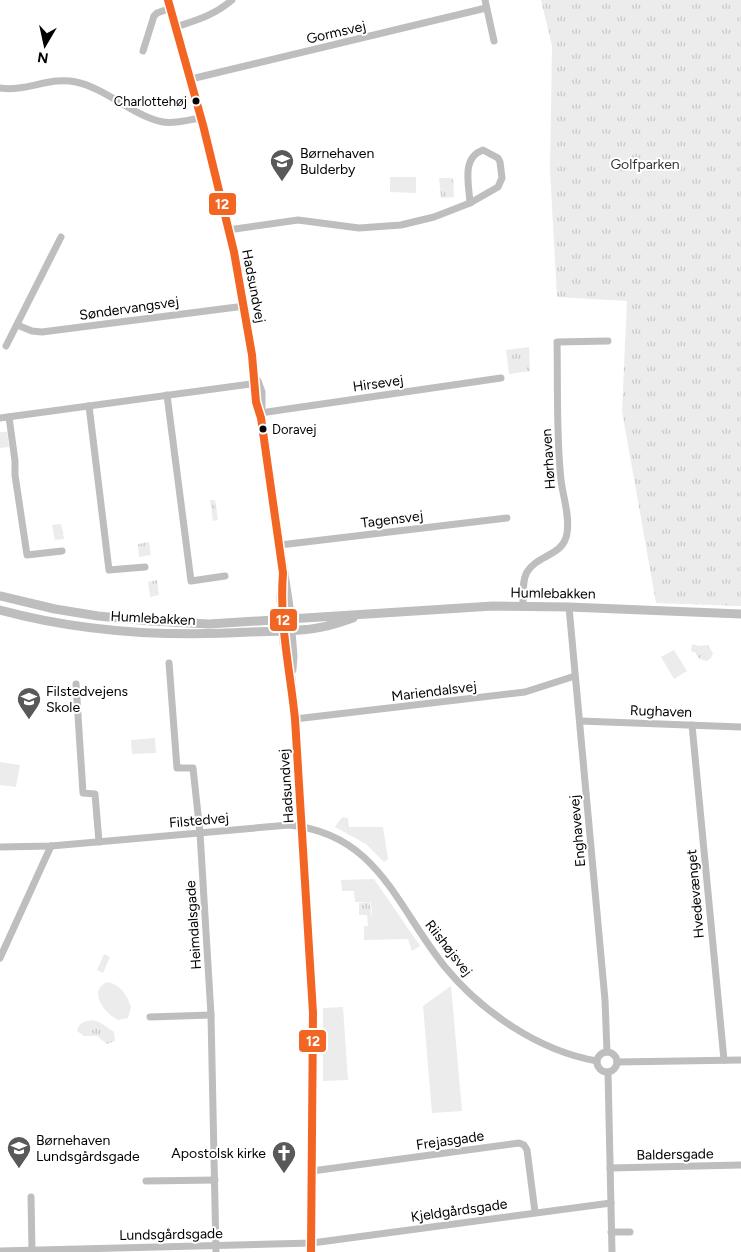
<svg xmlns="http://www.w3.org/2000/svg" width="741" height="1252" viewBox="0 0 741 1252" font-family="Figtree,sans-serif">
<defs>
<pattern id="park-tufts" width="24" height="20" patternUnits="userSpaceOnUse" patternTransform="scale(1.25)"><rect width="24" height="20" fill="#ececec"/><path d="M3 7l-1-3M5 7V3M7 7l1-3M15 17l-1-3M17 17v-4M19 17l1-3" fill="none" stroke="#c9c9c9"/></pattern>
</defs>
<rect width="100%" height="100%" fill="#fff"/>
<!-- grass -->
<g fill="#ececec">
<path d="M 390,177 L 416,177 L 416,193 L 390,192 Z"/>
<path d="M 0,432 L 7,432 L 9,447 L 0,448 Z"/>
<path d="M 674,650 L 687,671 L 674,679 L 661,657 Z"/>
<path d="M 155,738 L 156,753 L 132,754 L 131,740 Z"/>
<path d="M 0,762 L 20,765 L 16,787 L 0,785 Z"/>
<path d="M 343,817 L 348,818 L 349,827 L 383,827 L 388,859 L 384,862 L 366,844 L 335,827 L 339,821 Z"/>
<path d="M 374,879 L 420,946 L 412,951 L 408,939 L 364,940 L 364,926 L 368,926 L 367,915 L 372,915 L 371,902 L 355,902 L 354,891 L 342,891 L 341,880 Z"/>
<path d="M 107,982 C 120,984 127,995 131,1007 L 128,1018 L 118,1020 C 105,1014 87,991 107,982 Z"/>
<path d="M 451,986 L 462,1111 L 432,1113 L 423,1006 Z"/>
<path d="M 343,1007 L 348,1080 L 323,1081 L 323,1008 Z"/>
</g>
<!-- park -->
<g fill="url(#park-tufts)">
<path d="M 541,0 L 741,0 L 741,606 L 656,603 L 622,411 L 627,301 L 557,297 L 550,170 L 552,46 Z"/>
<path d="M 439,178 L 453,178 L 454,197 L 441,198 Z"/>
<path d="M 529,347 L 530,371 L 509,374 L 506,350 Z"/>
<path d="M 210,500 L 215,500 L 218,520 L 213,521 Z"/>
<path d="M 61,524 L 64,539 L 55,540 L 52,525 Z"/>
<path d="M 149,542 L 151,555 L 139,557 L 138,544 Z"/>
<path d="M 157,580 L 159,595 L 150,597 L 148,582 Z"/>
<path d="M 692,644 L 699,646 L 708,645 L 713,653 L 711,658 L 707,661 C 701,660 698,659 696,653 L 691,651 Z"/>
<path d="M 370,902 L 371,915 L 359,915 L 359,903 Z"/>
<path d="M 104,954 L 110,957 L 103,973 L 97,970 Z"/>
<path d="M 93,1020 L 101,1023 L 114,1032 L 115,1041 L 107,1044 L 97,1036 L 84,1036 L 77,1031 C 79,1022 85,1021 93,1020 Z"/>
</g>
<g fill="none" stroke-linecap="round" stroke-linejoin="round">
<!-- minor -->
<g stroke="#bebebe" stroke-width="7">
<path d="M 485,0 L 494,41"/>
<path d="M 176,27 C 197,20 215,15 232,0"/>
<path d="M 143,51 L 154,16 L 157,13 L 171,8"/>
<path d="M 191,79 L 486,8"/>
<path d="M 0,88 C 27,92 50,76 76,82 C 105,88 135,117 163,122 C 175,124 188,120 200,118"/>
<path d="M 483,150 L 498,158 L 500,162 L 502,178 L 498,187 L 470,203 C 469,184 461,158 483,150 Z"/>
<path d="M 228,230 L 298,220 L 359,228 L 401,225 L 434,217 L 470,203"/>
<path d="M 17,325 L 32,331 L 42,332 L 245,306"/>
<path d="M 6,346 L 61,237"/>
<path d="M 167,395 L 191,581 L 225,576"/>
<path d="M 89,406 L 109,570 L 145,567"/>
<path d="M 260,413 L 501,378"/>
<path d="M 9,417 L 15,461 L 15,475 L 27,555 L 62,551"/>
<path d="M 0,418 L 258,383"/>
<path d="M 280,545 L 507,518"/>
<path d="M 523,606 C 523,595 522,581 527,572 C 538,554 564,556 567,533 C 570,516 563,497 561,480 C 556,434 558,387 557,342 L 608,341"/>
<path d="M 569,607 L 605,1000 L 607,1052"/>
<path d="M 169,663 L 177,768 L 193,768 L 200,833 L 211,1015 L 216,1252"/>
<path d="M 76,684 L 83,793 L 95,794 L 99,842"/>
<path d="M 295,719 L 525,692 L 575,676"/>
<path d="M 580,721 L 741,727"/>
<path d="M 692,725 L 724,1060"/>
<path d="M 0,847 L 51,846 L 289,825 C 378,834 396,906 445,967 C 482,1012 539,1051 597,1061"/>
<path d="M 0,958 L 51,846"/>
<path d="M 150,1017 L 211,1015"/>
<circle cx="607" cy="1062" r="10"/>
<path d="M 617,1062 L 741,1060"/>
<path d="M 608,1072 L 612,1252"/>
<path d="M 610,1168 L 741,1165"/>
<path d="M 312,1171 L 519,1143 L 524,1145 L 527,1150 L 535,1212"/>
<path d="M 146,1181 L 215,1180"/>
<path d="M 31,1197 L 32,1250"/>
<path d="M 611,1232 L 630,1232"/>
<path d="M 0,1251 L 312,1243 L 611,1203"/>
</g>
<!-- tertiary -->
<g stroke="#bebebe" stroke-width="9">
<path d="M 168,0 L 203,125 L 234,252 L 252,355 L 256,402 L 261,418"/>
<path d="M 257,381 L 261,392 L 261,418 L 289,607 L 293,656 L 292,670"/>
<path d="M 283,573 L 281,598 L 284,643 L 291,678 L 295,719 L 313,1013 L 311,1252"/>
<path d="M 0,596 L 55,609 L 98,616 L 151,621 L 209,624 L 493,606 L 569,607 L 741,614"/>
<path d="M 0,610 C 81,632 167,637 251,632 C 276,631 303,632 327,626 C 336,624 344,621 353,618"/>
</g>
<!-- bus-1 casing -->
<g stroke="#fff" stroke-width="11">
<path id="bus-1" d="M 168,0 L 203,125 L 234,252 L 252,355 L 256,402 L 261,418 L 283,573 C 279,624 290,669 295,719 L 313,1013 L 311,1252"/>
</g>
<!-- bus-1 -->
<use href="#bus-1" stroke="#f26522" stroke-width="8"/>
</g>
<!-- icons -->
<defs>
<g id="school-pin" transform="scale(1.25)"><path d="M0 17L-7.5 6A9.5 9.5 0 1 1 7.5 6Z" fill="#595959" stroke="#fff"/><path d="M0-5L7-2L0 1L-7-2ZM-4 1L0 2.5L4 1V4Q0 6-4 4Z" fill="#fff"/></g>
<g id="church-pin" transform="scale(1.25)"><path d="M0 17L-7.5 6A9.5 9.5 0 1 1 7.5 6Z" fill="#595959" stroke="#fff"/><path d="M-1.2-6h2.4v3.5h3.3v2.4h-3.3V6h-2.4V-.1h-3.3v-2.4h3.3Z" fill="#fff"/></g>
</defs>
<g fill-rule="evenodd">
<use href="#school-pin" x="282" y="161"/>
<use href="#school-pin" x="29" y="699"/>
<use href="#school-pin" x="19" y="1148"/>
<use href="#church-pin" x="284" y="1153"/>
</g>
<!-- markers -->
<g fill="#000" stroke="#fff" stroke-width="2">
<circle cx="196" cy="101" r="4.5"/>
<circle cx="263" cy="429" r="4.5"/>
</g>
<g text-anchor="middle" stroke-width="4" stroke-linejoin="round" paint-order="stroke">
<!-- bus labels -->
<g font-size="13" fill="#000" stroke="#fff" text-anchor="end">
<text x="187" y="106">Charlottehøj</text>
<text x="272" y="434" text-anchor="start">Doravej</text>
</g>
<!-- street labels -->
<g font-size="14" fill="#000" stroke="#fff">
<text transform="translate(336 32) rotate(-13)" y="5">Gormsvej</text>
<text transform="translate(254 286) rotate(79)" y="5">Hadsundvej</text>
<text transform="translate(129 308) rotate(-8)" y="5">Søndervangsvej</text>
<text transform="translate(378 383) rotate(-8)" y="5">Hirsevej</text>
<text transform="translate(548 459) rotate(-94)" y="5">Hørhaven</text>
<text transform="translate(392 519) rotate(-7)" y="5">Tagensvej</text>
<text transform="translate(553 593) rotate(1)" y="5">Humlebakken</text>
<text transform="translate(153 618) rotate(3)" y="5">Humlebakken</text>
<text transform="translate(434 691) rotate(-7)" y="5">Mariendalsvej</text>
<text transform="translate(661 711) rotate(2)" y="5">Rughaven</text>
<text transform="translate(286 786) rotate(-94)" y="5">Hadsundvej</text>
<text transform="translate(199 820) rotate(-5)" y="5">Filstedvej</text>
<text transform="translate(577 831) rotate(-95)" y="5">Enghavevej</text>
<text transform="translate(695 894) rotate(-95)" y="5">Hvedevænget</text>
<text transform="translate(193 925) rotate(-94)" y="5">Heimdalsgade</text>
<text transform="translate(449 948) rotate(52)" y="5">Riishøjsvej</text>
<text transform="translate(450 1140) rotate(-8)" y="5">Frejasgade</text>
<text transform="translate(675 1154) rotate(-1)" y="5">Baldersgade</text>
<text transform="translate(459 1210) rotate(-8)" y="5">Kjeldgårdsgade</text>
<text transform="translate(171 1234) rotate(-1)" y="5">Lundsgårdsgade</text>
</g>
<!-- poi labels -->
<g font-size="14" fill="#000" stroke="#fff" text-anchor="start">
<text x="300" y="158">Børnehaven<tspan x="300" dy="16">Bulderby</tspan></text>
<text x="46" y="696">Filstedvejens<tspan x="46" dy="16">Skole</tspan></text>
<text x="36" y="1145">Børnehaven<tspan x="36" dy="16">Lundsgårdsgade</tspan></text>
<text x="266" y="1158" text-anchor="end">Apostolsk kirke</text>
</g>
<!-- park labels -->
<g font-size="14" fill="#333" stroke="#fff">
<text x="645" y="169">Golfparken</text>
</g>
</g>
<g stroke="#fff" stroke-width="2">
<rect x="208" y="192" width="29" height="24" rx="5" fill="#f26522"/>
<rect x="269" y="608" width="29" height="24" rx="5" fill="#f26522"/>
<rect x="298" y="1029" width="29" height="24" rx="5" fill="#f26522"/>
</g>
<g font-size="14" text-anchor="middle" font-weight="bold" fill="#fff">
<text x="222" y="209">12</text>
<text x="283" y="625">12</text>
<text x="313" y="1046">12</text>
</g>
<!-- north arrow -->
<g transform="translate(45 45) rotate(189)" stroke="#ffffff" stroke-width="4" paint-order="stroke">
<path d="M0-4L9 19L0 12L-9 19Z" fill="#000000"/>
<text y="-8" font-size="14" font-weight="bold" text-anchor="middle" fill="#000000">N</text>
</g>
</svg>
